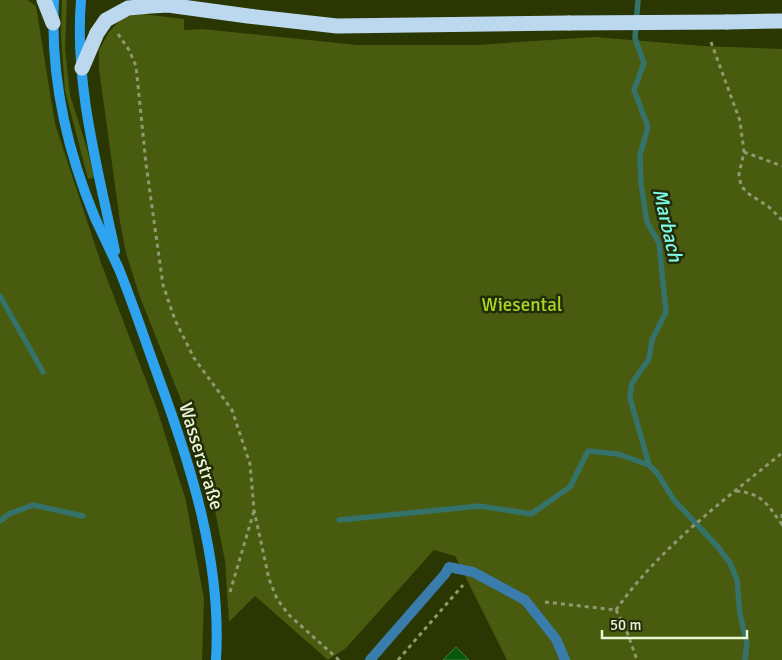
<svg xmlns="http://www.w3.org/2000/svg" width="782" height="660" viewBox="0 0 782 660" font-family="Signika,sans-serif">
<rect width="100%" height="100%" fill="#2a3703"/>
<!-- green -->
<g fill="#485b0e">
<path d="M 0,0 L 28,0 L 36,6 L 55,124 L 101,263 L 157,409 L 186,501 L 204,599 L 202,660 L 0,660 Z"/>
<path d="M 62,0 L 67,0 L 65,48 L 70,95 L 88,152 L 94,178 L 88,179 L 65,91 L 61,36 Z"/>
<path d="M 142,14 L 184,19 L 184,30 L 202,29 L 357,45 L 476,45 L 595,37 L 703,46 L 782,49 L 782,660 L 507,660 L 455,556 L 434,550 L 346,648 L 328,660 L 255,596 L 229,622 L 225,561 L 205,460 L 140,297 L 126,253 L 120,222 L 99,69 L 99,50 L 109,32 L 124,16 Z"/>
</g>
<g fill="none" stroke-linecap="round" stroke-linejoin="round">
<!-- stream -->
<g stroke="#357269" stroke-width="5.5">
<path d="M 638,0 L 635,38 L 644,63 L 634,90 L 648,127 L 640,155 L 641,184 L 647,222 L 659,243 L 666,312 L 652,340 L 649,359 L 632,383 L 630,398 L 649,465 L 657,473 L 674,500 L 718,547 L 730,563 L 737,580 L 740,614 L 747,644 L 745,660"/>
<path d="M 0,296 L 43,372"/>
<path d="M 339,520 L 480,506 L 531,514 L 570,487 L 588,451 L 618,454 L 649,465"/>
<path d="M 0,521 L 9,514 L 33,505 L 83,516"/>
</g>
</g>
<!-- building -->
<path fill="#08580a" stroke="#447241" d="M 456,647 L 469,660 L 443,660 Z"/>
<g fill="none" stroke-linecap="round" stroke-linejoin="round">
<!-- path -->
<g stroke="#8e9a70" stroke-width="3" stroke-dasharray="4 4" stroke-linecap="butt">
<path d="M 118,34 L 129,50 L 136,66 L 146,164 L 163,285 L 175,320 L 194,358 L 232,410 L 250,464 L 254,510 L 269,579 L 277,599 L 289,615 L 339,660"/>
<path d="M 711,42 L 740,121 L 744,152 L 739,174 L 741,186 L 749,194 L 769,207 L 782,220"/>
<path d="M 744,152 L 782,166"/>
<path d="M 736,491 C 762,493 767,504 781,523"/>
<path d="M 782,514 L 782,529"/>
<path d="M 230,592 L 254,511"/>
<path d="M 545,602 L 616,610"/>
<path d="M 616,610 C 660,547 723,501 782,453"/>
<path d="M 616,610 L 626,629 L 637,660"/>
<path d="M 398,660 L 463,585"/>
</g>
<!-- street -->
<path stroke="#3a7cab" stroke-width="10" d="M 370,660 L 445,574 L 449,567 L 473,572 L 525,600 L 556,639 L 565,660"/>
<!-- secondary -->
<g stroke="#2ea4f1" stroke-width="10">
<path d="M 54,0 C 50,75 66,148 95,218 C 103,235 111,252 119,269 C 133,304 145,340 158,376 C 191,466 222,562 216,660"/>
<path d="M 81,0 C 74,84 98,169 115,251"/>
</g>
<!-- highway -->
<g stroke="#bbd8ef" stroke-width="15">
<path d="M 44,0 L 53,23"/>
<path d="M 727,22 L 782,21"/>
<path d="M 82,68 L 97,33 L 106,20 L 128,8 L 151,6 L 168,5 L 248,16 L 337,26 L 569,23"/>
</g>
<!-- highway-bridge -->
<path stroke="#bbd8ef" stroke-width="15" d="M 569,23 L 727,22"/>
</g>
<g text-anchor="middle" stroke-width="5" stroke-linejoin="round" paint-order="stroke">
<!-- park labels -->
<g font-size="19" fill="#add624" stroke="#222c09">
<text x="522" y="311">Wiesental</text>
</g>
<!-- street labels -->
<g font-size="19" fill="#e9f5d3" stroke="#222c09">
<text transform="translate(202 456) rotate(73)" y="7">Wasserstraße</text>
</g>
<!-- water labels -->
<g font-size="20" font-style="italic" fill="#80fcea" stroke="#222c09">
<text transform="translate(668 225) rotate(77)" y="7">Marbach</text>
</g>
</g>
<!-- scale -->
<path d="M602 630v8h145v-8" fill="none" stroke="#e9f5d3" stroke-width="2.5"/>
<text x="610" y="630" font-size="15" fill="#e9f5d3" stroke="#222c09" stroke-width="4" paint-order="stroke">50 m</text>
</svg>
